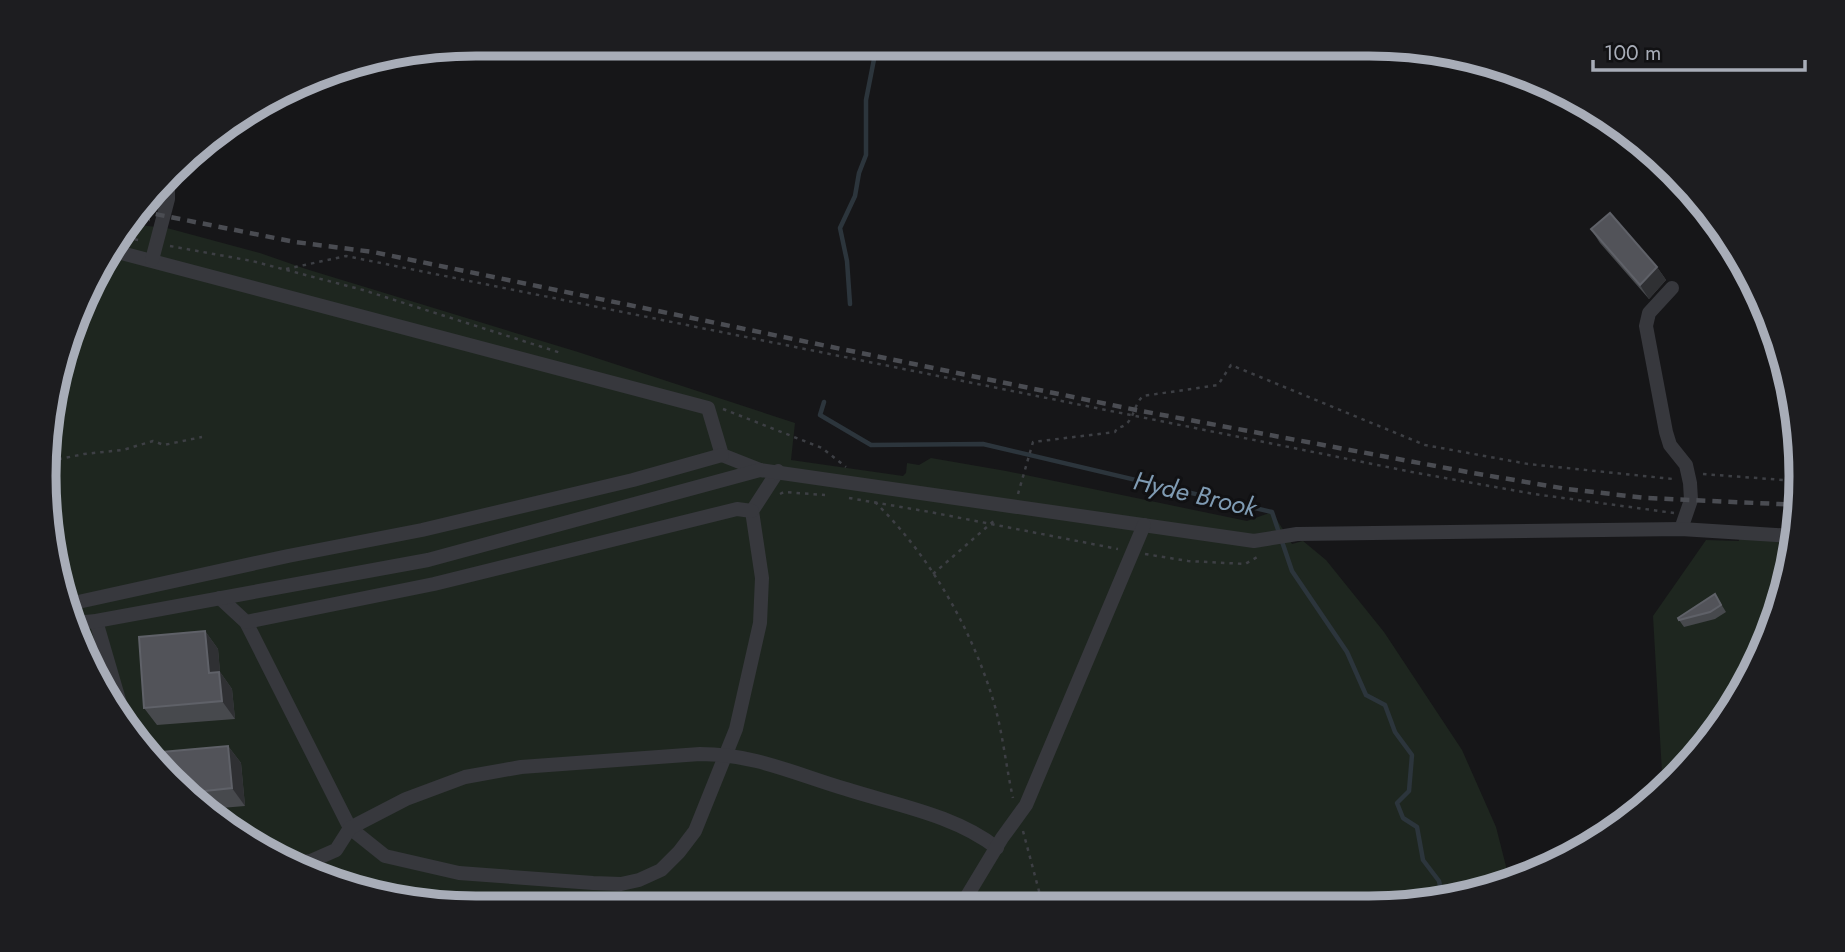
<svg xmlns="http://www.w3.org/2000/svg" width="1845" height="952" viewBox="0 0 1845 952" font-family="Jost,sans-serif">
<rect width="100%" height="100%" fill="#161618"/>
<!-- green -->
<g fill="#1e261f">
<path d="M 128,224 L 167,228 L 260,253 L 306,269 L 578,352 L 795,423 L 791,460 L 903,476 L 906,473 L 907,463 L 919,465 L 931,458 L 1006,471 L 1247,521 L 1272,512 L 1292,544 L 1303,541 L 1326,560 L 1384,632 L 1462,750 L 1496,827 L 1510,882 L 1426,904 L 448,907 L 285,864 L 171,782 L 89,668 L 48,533 L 52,391 L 116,236 Z"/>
<path d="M 1738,534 L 1792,536 L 1757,667 L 1694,761 L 1663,790 L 1653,616 L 1706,540 L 1739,541 Z"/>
</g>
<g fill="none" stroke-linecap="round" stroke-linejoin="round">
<!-- stream -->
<g stroke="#2c353c" stroke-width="4.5">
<path d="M 850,304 L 847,261 L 840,228 L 855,196 L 859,173 L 866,155 L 866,100 L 877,44"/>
<path d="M 824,402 L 820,415 L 871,445 L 983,444 L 1272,512 L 1292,571 L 1347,652 L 1366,695 L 1385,705 L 1395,732 L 1412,755 L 1409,791 L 1397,803 L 1403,818 L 1417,827 L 1423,860 L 1439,881 L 1443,900"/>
</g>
<!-- path -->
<g stroke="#3d3f44" stroke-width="2.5" stroke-dasharray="3.5 5" stroke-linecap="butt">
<path d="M 132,219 L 150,220"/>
<path d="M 118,236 L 143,241"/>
<path d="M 170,246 L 252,261 L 363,290 L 561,353"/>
<path d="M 286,269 L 346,256 L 1417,473 L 1534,494 L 1674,513"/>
<path d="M 723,409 L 822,448 L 846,467"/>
<path d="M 50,461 L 84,454 L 123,450 L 153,441 L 164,445 L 202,437"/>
<path d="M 1703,474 L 1797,481"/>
<path d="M 780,494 L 784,492 L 825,495"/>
<path d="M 1018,494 L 1033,442 L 1115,432 L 1117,428 C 1135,425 1132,406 1143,396 L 1218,385 L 1231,365 L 1425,445 L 1528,464 L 1673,479"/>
<path d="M 849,498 L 930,512 L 1118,549"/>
<path d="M 875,502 C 930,556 972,629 994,703 C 1003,734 1006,767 1013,798"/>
<path d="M 1145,554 L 1188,561 L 1245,564 L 1261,555"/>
<path d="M 933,574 L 996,519"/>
<path d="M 1023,831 L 1043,906"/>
</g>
<!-- minor -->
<g stroke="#37383d" stroke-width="14">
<path d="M 110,250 L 708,408 L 722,455 L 760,470"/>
<path d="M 152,260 L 168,199 L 168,180"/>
<path d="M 1672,288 L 1649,313 L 1646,326 L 1666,432 L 1670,445 L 1686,465 L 1690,483 L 1691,500 L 1681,529"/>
<path d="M 220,598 L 246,622 L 350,828 L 385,856 L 459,873 L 593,883 L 621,884 L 639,880 L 661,870 L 679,852 L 695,831 L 736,729 L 760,623 L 762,578 L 752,511 L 778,471"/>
<path d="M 69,604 L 288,556 L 422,530 L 633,480 L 722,455"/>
<path d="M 96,621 L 124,717"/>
<path d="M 246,622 L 434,584 L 737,509 L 752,511"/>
<path d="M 75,623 L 96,621 L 428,560 L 760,470 L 1254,541 L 1297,534 L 1681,529 L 1792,536"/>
<path d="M 287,864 L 311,861 L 336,850 L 350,828 L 406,799 L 465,777 L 521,767 L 700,754 C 755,754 795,774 846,789 C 896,805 955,815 997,848"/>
<path d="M 961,906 L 1002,838 L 1026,805 L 1144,525"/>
</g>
<!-- rail -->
<path stroke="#4a4c52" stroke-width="4.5" stroke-dasharray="9 7" stroke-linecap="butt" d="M 140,211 L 295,242 L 373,252 L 1136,410 L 1473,473 L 1567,489 L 1646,498 L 1800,505"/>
</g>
<!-- wall -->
<g fill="#47494d">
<path d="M 1591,229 L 1657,267 L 1666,280 L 1649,299 L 1600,243 Z"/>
<path d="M 1715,594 L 1726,612 L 1715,619 L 1684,627 L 1679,620 Z"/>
<path d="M 205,631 L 218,649 L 220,672 L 232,689 L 235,719 L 157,725 L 144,708 Z"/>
<path d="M 228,746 L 241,763 L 245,806 L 209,809 L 171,782 Z"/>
</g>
<!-- shaded-wall -->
<g fill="#2f3033">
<path d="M 1657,267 L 1666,280 L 1649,299 L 1640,285 Z"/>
<path d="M 205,631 L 218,649 L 220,672 L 232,689 L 235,719 L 222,701 L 209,673 Z"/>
<path d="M 88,663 L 100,680 L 102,687 L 91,671 Z"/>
<path d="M 228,746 L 241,763 L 245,806 L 232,788 Z"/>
</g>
<!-- building -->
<g fill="#525359" stroke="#5f6168" stroke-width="2">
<path d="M 1610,213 L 1657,267 L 1640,285 L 1591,229 Z"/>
<path d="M 1715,594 L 1721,605 L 1710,612 L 1679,620 L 1678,618 Z"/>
<path d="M 205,631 L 209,673 L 219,672 L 222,701 L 144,708 L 139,637 Z"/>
<path d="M 228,746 L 232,788 L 186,793 L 171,782 L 151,755 L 151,753 Z"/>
</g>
<g text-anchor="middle" stroke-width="6" stroke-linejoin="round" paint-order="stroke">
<!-- water labels -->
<g font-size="26" font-style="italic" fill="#7f9bb3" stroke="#111113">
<text transform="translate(1195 494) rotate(13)" y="9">Hyde Brook</text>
</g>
</g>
<!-- crop -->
<path d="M0 0H1845V952H0ZM476 56H1369A420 420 0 0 1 1789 476V476A420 420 0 0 1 1369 896H476A420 420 0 0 1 56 476V476A420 420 0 0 1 476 56Z" fill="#1d1d20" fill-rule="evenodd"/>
<path fill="none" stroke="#a8adb8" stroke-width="9" d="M476 56H1369A420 420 0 0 1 1789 476V476A420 420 0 0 1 1369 896H476A420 420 0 0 1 56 476V476A420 420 0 0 1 476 56Z"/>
<!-- scale -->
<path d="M1593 60v10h212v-10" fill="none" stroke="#a8adb8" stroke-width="3.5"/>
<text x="1604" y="60" font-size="21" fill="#a8adb8" stroke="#111113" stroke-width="5" paint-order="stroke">100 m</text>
</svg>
